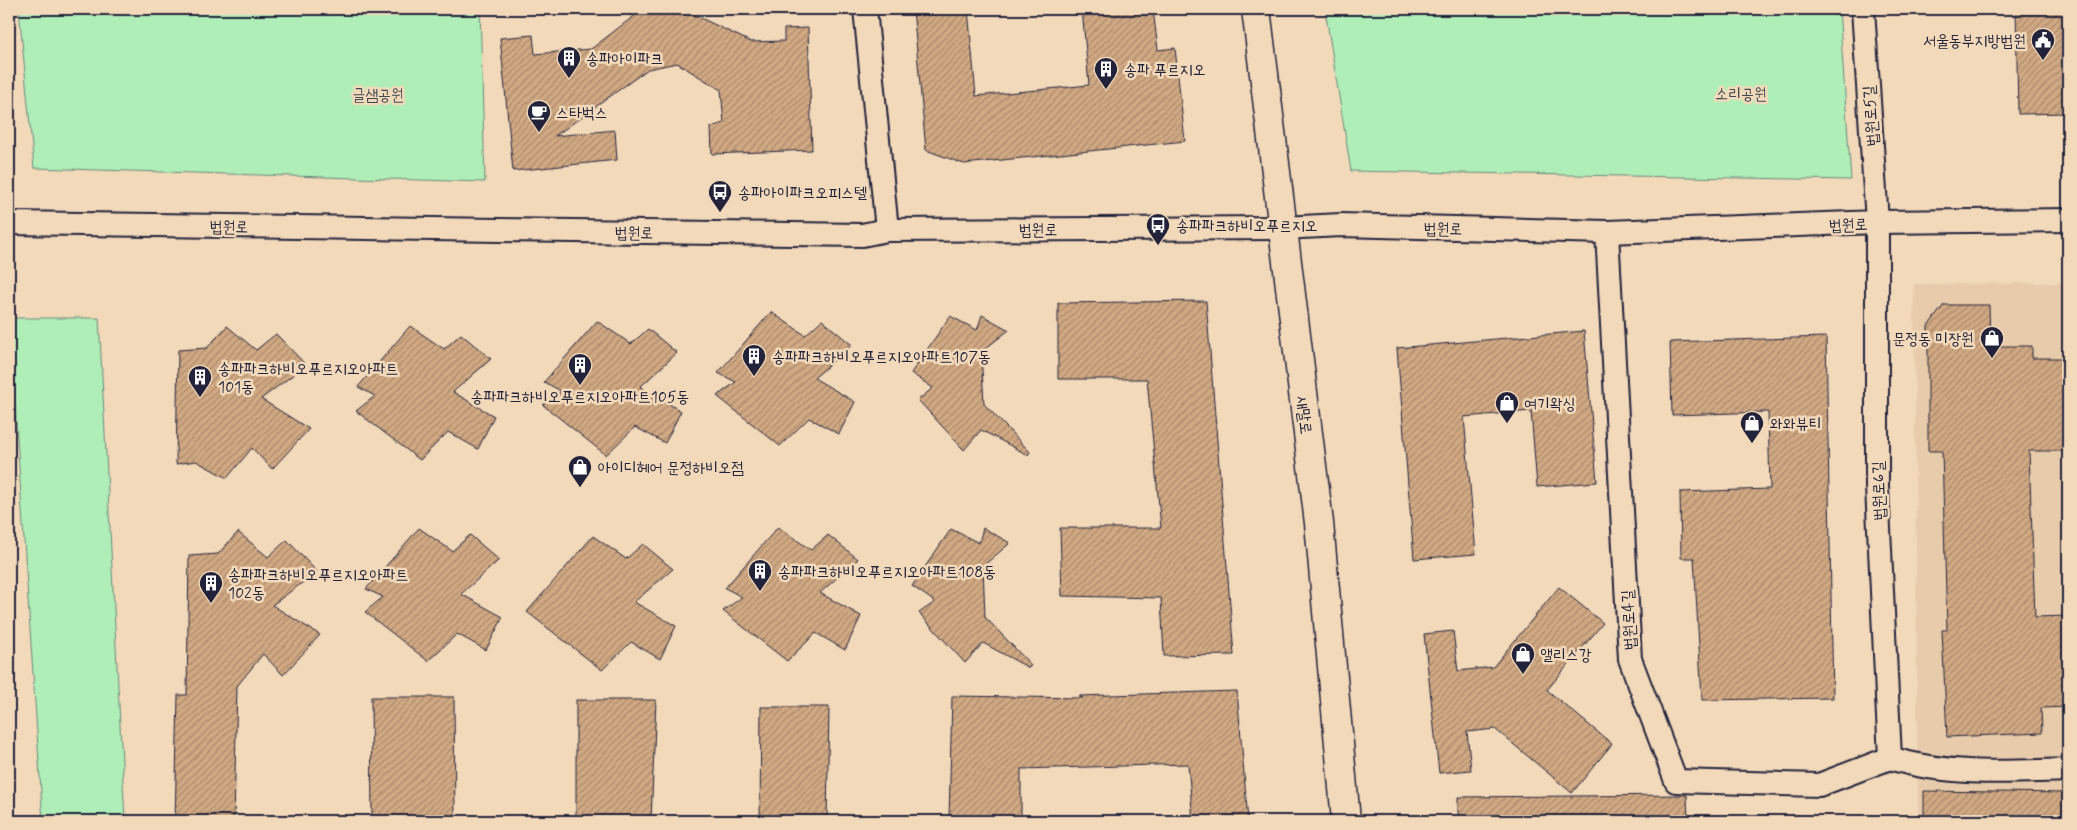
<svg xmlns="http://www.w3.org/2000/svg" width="2077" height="830" viewBox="0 0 2077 830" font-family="Mynerve,'Poor Story',sans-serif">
<defs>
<pattern id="building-hatch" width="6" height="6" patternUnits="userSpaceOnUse" patternTransform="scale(1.25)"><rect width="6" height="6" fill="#d1a983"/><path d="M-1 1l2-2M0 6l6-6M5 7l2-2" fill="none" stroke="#a9896c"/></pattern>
</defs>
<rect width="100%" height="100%" fill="#f2d9ba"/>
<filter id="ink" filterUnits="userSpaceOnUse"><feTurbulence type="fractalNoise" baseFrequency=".02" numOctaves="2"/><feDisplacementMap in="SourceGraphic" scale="10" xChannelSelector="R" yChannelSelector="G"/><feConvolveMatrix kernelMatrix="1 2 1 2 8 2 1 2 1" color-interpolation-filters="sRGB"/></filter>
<g filter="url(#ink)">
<!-- built -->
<path fill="#e8cbaa" d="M 2068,283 L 2068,821 L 1918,821 L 1914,284 Z"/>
<!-- green -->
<g fill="#afefb7" stroke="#688879">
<path d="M 19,9 L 480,9 L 485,182 L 34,168 Z"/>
<path d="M 1325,9 L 1839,9 L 1851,180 L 1351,171 Z"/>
<path d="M 9,318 L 99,318 L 125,821 L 43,821 Z"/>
</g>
<!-- building -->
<g fill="url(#building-hatch)" stroke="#22223b">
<path d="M 634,9 L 682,9 L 751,42 L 784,41 L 784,29 L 808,28 L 812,150 L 712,154 L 711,127 L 724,123 L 721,90 L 677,63 L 648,69 L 555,136 L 615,130 L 617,160 L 513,171 L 500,38 L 533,35 L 535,54 L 591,49 L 634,16 Z"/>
<path d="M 913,9 L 968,9 L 976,96 L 1089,85 L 1082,9 L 1153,9 L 1158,50 L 1175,48 L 1185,141 L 964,164 L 926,150 Z"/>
<path d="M 2016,9 L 2068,9 L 2068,113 L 2018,114 Z"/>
<path d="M 1206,301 L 1234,655 L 1164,656 L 1161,598 L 1062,596 L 1060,528 L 1161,528 L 1147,379 L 1058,379 L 1058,303 Z"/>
<path d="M 1944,305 L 1989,305 L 1990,346 L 2032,346 L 2032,358 L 2068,358 L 2068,451 L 2029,451 L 2035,617 L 2068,616 L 2068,707 L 2041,708 L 2042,733 L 1947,737 L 1942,630 L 1947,630 L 1942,451 L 1928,451 L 1928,326 Z"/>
<path d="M 771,312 L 805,335 L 822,320 L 852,345 L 814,378 L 855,402 L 839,434 L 809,418 L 780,446 L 717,396 L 736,382 L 718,373 Z"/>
<path d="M 982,315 L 1009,330 L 981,352 L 984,404 L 1030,452 L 1028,455 L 981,430 L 964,450 L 918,400 L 933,388 L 911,373 L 950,316 L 977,330 Z"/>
<path d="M 597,321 L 631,344 L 648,329 L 677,353 L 640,387 L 681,411 L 665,443 L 635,427 L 606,455 L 543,405 L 561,391 L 544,382 Z"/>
<path d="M 227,326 L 256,350 L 276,334 L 306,365 L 261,399 L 309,429 L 272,469 L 252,448 L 227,478 L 196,461 L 176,464 L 178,350 L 207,348 Z"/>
<path d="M 410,326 L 444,349 L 461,334 L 491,359 L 453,392 L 494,416 L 478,449 L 448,432 L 420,460 L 356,411 L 375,396 L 358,387 Z"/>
<path d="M 1584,331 L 1597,482 L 1537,487 L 1531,411 L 1464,417 L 1476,554 L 1414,559 L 1397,348 Z"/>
<path d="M 1826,337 L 1833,698 L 1702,700 L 1694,558 L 1681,558 L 1680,492 L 1770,489 L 1768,412 L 1672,415 L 1670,342 Z"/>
<path d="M 778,527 L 811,550 L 828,535 L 858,559 L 820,593 L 861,616 L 845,650 L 816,633 L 787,661 L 723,611 L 742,597 L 725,588 Z"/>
<path d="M 419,528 L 452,551 L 470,535 L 499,560 L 461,594 L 503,617 L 486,650 L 457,634 L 428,661 L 365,612 L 383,597 L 366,589 Z"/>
<path d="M 983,528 L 1010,543 L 983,566 L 985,617 L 1031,665 L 1029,668 L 983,643 L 965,663 L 919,613 L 935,602 L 912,586 L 951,529 L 979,543 Z"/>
<path d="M 238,532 L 268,557 L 287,540 L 317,572 L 272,605 L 320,635 L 283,675 L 263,654 L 237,686 L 234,821 L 175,821 L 178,695 L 187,695 L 189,556 L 218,554 Z"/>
<path d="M 593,536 L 626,559 L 643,544 L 673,569 L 634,602 L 676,626 L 660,659 L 631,642 L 602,670 L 527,612 Z"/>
<path d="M 1559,587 L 1603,623 L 1547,690 L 1612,744 L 1572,793 L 1495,729 L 1467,732 L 1471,770 L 1439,773 L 1424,634 L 1453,631 L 1458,671 L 1493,667 Z"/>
<path d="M 1237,691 L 1248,821 L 1193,821 L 1188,764 L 1021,769 L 1021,821 L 949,821 L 952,696 L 1083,698 L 1079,696 Z"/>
<path d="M 371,697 L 454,697 L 455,821 L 372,821 Z"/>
<path d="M 576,700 L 656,700 L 651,821 L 576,821 Z"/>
<path d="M 761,707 L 829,707 L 827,821 L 760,821 Z"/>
<path d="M 1924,791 L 2068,793 L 2068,821 L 1924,821 Z"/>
<path d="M 1687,795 L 1688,821 L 1458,821 L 1458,797 Z"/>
</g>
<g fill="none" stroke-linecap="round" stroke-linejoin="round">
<!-- minor casing -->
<g stroke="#22223b" stroke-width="26">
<g id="minor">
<path d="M 865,9 L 887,230"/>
<path d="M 1863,9 L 1877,222 L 1877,487 L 1890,758"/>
<path d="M 9,223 L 862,235 L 887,230 L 1282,228 L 1341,225 L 1607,232 L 1877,222 L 2068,220"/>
<path d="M 1607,232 L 1630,659 L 1676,781 L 1819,785 L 1890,758"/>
<path d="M 1890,758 C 1947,776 2010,772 2068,770"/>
</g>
</g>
<!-- major casing -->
<g stroke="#22223b" stroke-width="31">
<path id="major" d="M 1256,9 L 1319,523 L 1346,821"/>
</g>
<!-- minor -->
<use href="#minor" stroke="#f2d9ba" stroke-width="22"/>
<!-- major -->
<use href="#major" stroke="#f2d9ba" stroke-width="28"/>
</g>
</g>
<!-- icons -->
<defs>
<g id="civic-pin" transform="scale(1.25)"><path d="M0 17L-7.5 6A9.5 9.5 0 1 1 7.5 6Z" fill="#22223b" stroke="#f2d9ba"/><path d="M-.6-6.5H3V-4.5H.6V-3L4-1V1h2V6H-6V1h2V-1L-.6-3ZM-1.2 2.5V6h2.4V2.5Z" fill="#fff"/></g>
<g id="building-pin" transform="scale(1.25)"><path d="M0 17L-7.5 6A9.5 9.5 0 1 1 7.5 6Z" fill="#22223b" stroke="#f2d9ba"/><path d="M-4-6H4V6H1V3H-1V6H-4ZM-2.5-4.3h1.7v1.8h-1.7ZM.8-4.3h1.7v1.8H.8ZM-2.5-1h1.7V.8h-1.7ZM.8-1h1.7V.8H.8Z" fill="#fff"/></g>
<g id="cafe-pin" transform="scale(1.25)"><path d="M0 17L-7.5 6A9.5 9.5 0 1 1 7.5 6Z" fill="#22223b" stroke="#f2d9ba"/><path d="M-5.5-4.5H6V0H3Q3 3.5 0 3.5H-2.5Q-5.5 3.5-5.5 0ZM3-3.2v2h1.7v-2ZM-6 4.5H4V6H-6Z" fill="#fff"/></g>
<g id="bus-pin" transform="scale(1.25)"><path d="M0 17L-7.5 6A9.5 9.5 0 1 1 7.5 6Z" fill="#22223b" stroke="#f2d9ba"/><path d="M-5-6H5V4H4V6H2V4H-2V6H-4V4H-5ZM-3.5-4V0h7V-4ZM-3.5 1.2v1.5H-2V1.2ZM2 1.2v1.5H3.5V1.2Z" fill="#fff"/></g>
<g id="shop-pin" transform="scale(1.25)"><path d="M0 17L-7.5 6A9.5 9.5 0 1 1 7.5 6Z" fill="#22223b" stroke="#f2d9ba"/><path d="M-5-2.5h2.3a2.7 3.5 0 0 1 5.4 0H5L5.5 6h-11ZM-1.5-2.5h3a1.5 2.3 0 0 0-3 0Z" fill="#fff"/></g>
</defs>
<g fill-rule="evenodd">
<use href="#civic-pin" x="2043" y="40"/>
<use href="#building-pin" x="569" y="58"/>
<use href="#building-pin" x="1106" y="69"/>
<use href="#cafe-pin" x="539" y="112"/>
<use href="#bus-pin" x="720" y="192"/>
<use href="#bus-pin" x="1158" y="225"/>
<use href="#shop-pin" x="1992" y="338"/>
<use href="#building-pin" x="754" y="356"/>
<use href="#building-pin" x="580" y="365"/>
<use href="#building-pin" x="200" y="377"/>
<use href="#shop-pin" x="1507" y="403"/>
<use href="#shop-pin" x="1752" y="423"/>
<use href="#shop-pin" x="580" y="467"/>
<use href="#building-pin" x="760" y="571"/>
<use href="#building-pin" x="211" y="583"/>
<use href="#shop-pin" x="1523" y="654"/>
</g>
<g text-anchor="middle" stroke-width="5" stroke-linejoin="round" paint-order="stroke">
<!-- poi labels -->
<g font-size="16" fill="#22223b" stroke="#f2d9ba" text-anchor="start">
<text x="2026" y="46" text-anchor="end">서울동부지방법원</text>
<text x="586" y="64">송파아이파크</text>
<text x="1124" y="75">송파 푸르지오</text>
<text x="556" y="118">스타벅스</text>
<text x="738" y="198">송파아이파크오피스텔</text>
<text x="1176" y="231">송파파크하비오푸르지오</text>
<text x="1974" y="344" text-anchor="end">문정동 미장원</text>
<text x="772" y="362">송파파크하비오푸르지오아파트107동</text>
<text x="218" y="374">송파파크하비오푸르지오아파트<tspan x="218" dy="18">101동</tspan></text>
<text x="580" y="402" text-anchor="middle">송파파크하비오푸르지오아파트105동</text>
<text x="1524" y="409">여기왁싱</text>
<text x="1770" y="429">와와뷰티</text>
<text x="598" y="473">아이디헤어 문정하비오점</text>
<text x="778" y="577">송파파크하비오푸르지오아파트108동</text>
<text x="228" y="580">송파파크하비오푸르지오아파트<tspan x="228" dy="18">102동</tspan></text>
<text x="1540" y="660">앨리스강</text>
</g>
<!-- park labels -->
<g font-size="16" fill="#3e4b54" stroke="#f2d9ba">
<text x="1741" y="99">소리공원</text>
<text x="378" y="100">글샘공원</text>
</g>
<!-- street labels -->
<g font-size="16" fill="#22223b" stroke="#f2d9ba">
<text transform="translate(1870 116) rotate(-94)" y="6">법원로5길</text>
<text transform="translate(1848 224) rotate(-2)" y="6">법원로</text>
<text transform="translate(229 226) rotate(1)" y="6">법원로</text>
<text transform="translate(1443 228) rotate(1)" y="6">법원로</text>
<text x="1038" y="235">법원로</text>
<text transform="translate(634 232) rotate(1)" y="6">법원로</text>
<text transform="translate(1305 415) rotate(83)" y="6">새말로</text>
<text transform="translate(1878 491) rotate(-92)" y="6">법원로6길</text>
<text transform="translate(1628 620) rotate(-93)" y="6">법원로4길</text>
</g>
</g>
<!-- margin -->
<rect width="2077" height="830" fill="none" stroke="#f2d9ba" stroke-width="30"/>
<rect x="15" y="15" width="2047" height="800" fill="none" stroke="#22223b" stroke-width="2" filter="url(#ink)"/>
</svg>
